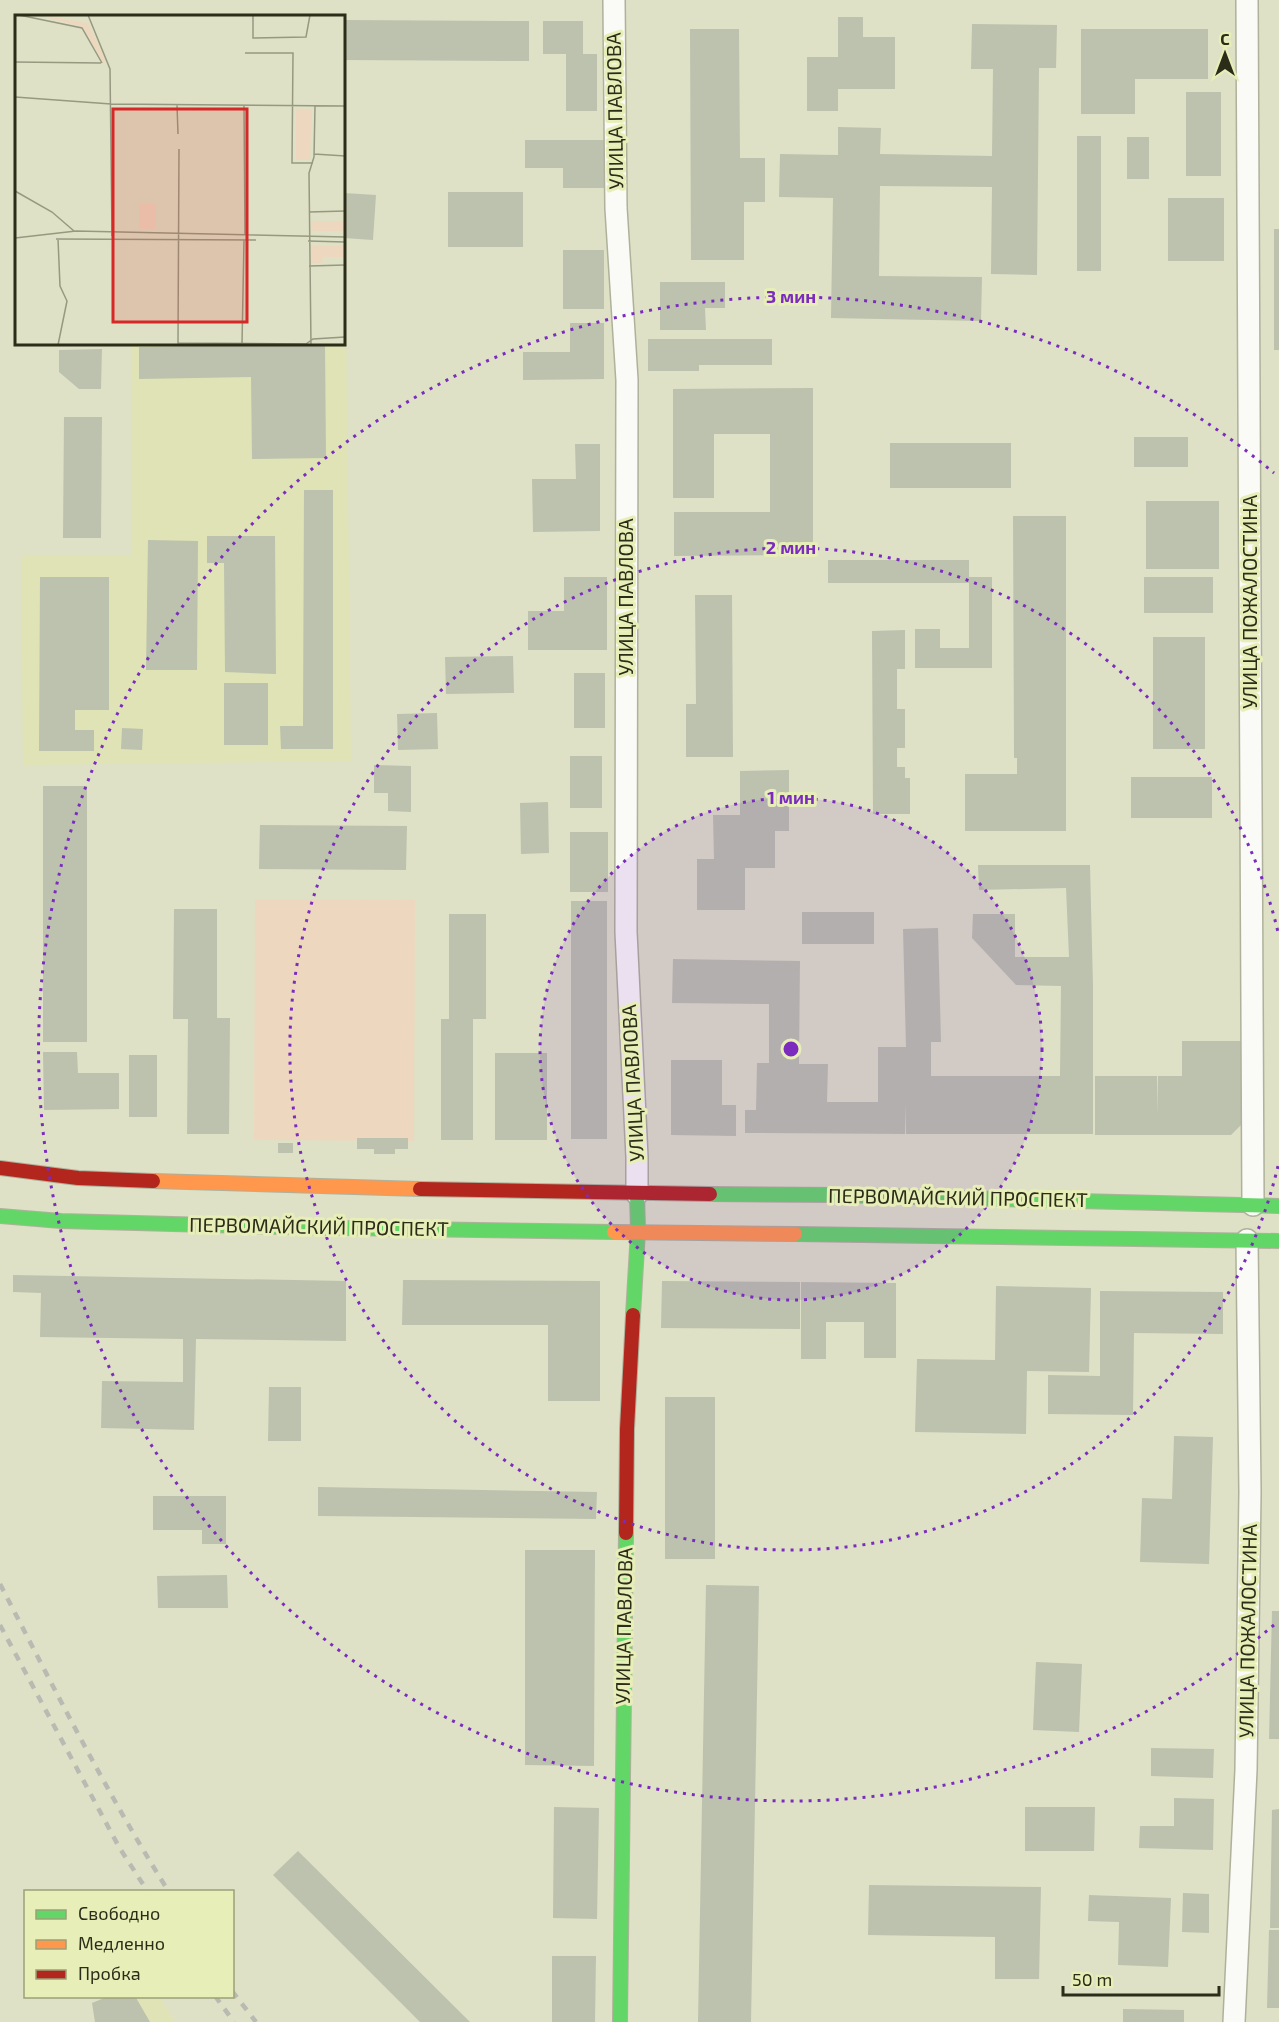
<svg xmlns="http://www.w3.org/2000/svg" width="1279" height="2022" viewBox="0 0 1279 2022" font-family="'Exo 2',sans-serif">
<rect width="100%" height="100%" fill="#dee1c5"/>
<!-- built -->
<g fill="#dfe3b5">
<path d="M 344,323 L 346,323 L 351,761 L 23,765 L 21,555 L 132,555 L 132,344 L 344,344 Z"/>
<path d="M 109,1997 L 160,1997 L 175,2022 L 95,2022 L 92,2003 Z"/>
</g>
<!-- green -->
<path fill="#edd8bf" d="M 255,899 L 415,900 L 414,1141 L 254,1140 Z"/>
<!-- building -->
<g fill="#bcc2ad">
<path d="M 838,17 L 863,17 L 863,37 L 895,37 L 895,89 L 838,89 L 838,111 L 807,111 L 807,57 L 838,57 Z"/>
<path d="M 344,20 L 529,21 L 529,61 L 344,60 Z"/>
<path d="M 543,21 L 583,21 L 583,54 L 597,54 L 597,111 L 566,111 L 566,54 L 543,54 Z"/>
<path d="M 972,24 L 1057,25 L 1056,68 L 1039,68 L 1037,275 L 991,274 L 992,187 L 880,186 L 879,276 L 982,277 L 981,321 L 831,318 L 833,198 L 779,197 L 780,154 L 838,155 L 838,127 L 881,128 L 880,154 L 992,156 L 993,69 L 971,69 Z"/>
<path d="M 690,29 L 739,29 L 740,158 L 765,158 L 765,202 L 744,202 L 744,260 L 691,260 Z"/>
<path d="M 1081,29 L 1208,29 L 1208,79 L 1135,79 L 1135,114 L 1081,114 Z"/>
<rect x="1186" y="92" width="35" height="84"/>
<rect x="1077" y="136" width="24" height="135"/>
<rect x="1127" y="137" width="22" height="42"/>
<path d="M 525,140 L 605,140 L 604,188 L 563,188 L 563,168 L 525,168 Z"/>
<rect x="448" y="192" width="75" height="55"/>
<path d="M 344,193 L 376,195 L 373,240 L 344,238 Z"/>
<rect x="1168" y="198" width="56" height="63"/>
<rect x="1274" y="229" width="5" height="121"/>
<rect x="563" y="250" width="41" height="59"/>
<path d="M 660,282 L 725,282 L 725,308 L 705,308 L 706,330 L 660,330 Z"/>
<path d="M 570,323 L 604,323 L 604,379 L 523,380 L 523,352 L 570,352 Z"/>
<path d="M 648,339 L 772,339 L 772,365 L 699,365 L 699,371 L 648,371 Z"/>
<path d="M 325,344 L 326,458 L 252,459 L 251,377 L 139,379 L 139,347 Z"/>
<path d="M 102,349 L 101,389 L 79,389 L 59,372 L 59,350 Z"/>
<path d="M 813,388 L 813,555 L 674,556 L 674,512 L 770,512 L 770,434 L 714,434 L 714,498 L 673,498 L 673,389 Z"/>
<path d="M 64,417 L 102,417 L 101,538 L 63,538 Z"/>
<rect x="1134" y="437" width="54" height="30"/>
<rect x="890" y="443" width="121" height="45"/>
<path d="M 575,444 L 600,444 L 600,531 L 533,532 L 532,479 L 576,479 Z"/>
<path d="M 304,490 L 333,490 L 333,749 L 281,749 L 280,726 L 303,726 Z"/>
<rect x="1146" y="501" width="73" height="68"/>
<path d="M 1013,516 L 1066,516 L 1066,831 L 965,831 L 965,774 L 1017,774 L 1017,758 L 1014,758 Z"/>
<path d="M 207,536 L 275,536 L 276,674 L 225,672 L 224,563 L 207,563 Z"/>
<path d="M 148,540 L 198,541 L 197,670 L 146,670 Z"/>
<path d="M 828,560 L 969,560 L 969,577 L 992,577 L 992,668 L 915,668 L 915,629 L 940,629 L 940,648 L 969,648 L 969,583 L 828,583 Z"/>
<path d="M 40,577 L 109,577 L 109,710 L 75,710 L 75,730 L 94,730 L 94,751 L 39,751 Z"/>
<path d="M 564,577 L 607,577 L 607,650 L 528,650 L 528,611 L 564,611 Z"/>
<rect x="1144" y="577" width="69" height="36"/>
<path d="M 695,595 L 732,595 L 733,757 L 686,757 L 686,704 L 696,704 Z"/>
<path d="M 905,630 L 905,669 L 897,669 L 897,709 L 905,709 L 905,748 L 897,748 L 897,767 L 905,767 L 905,778 L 910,778 L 910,814 L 873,814 L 872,631 Z"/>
<rect x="1153" y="637" width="52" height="112"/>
<path d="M 513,656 L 514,693 L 446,694 L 445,657 Z"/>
<rect x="574" y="673" width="31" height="55"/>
<rect x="224" y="683" width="44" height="62"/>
<path d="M 437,713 L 438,749 L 398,750 L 397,714 Z"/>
<path d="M 122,728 L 143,729 L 142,750 L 121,749 Z"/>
<rect x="570" y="756" width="32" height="52"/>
<path d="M 374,765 L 411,766 L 411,812 L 388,811 L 388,793 L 374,793 Z"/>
<path d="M 789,770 L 789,831 L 775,831 L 775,868 L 745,868 L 745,910 L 697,910 L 697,859 L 714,859 L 713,815 L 740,815 L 740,771 Z"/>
<rect x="1131" y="777" width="81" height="41"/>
<rect x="43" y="786" width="44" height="256"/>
<path d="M 548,802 L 549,853 L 521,854 L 520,803 Z"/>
<path d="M 260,825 L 407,826 L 406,870 L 259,869 Z"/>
<rect x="570" y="832" width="38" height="60"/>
<path d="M 978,865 L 1090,865 L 1093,986 L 1093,1134 L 906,1134 L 906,1104 L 905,1134 L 745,1133 L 745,1110 L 756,1110 L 757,1063 L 769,1063 L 769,1004 L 672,1003 L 673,959 L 800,961 L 799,1064 L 828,1064 L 827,1102 L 878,1102 L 878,1047 L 906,1047 L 903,929 L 938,928 L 941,1042 L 931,1042 L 931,1076 L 1060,1076 L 1061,986 L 1016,985 L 972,938 L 973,914 L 1015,914 L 1015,957 L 1069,957 L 1066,888 L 979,890 Z"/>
<rect x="571" y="901" width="36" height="238"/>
<path d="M 174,909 L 217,909 L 217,1018 L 230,1018 L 229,1134 L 187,1134 L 188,1019 L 173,1019 Z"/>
<rect x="802" y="912" width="72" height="32"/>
<path d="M 449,914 L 486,914 L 486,1019 L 473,1019 L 473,1140 L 441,1140 L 441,1019 L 449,1019 Z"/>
<path d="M 1182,1041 L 1245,1041 L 1244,1122 L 1231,1135 L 1095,1135 L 1095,1076 L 1157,1076 L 1158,1115 L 1158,1076 L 1182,1076 Z"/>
<path d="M 43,1052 L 77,1052 L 78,1073 L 119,1073 L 119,1109 L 44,1110 Z"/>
<rect x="495" y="1053" width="52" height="87"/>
<rect x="129" y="1055" width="28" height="62"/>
<path d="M 671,1060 L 722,1060 L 722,1105 L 736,1105 L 736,1136 L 671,1135 Z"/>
<path d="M 357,1138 L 408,1138 L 408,1149 L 395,1149 L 395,1154 L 374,1154 L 374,1149 L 357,1149 Z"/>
<rect x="278" y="1143" width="15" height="10"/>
<path d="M 13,1275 L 346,1281 L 346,1341 L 196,1339 L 194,1430 L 101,1428 L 102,1381 L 183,1382 L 183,1339 L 40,1337 L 41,1293 L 13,1292 Z"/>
<path d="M 403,1280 L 600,1281 L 600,1401 L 548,1401 L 548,1325 L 402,1325 Z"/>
<path d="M 662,1281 L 800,1282 L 800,1329 L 661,1328 Z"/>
<path d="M 801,1282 L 896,1283 L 896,1358 L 864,1358 L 864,1322 L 826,1322 L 826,1359 L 801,1359 Z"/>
<path d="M 996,1286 L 1091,1288 L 1089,1372 L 1027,1371 L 1026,1434 L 915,1432 L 917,1359 L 995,1360 Z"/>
<path d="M 1100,1291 L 1223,1292 L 1223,1334 L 1134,1333 L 1133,1415 L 1048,1414 L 1048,1375 L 1100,1376 Z"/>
<path d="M 269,1387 L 301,1387 L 301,1441 L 268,1441 Z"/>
<rect x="665" y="1397" width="50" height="162"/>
<path d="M 1174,1436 L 1213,1437 L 1209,1564 L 1140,1562 L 1142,1498 L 1172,1499 Z"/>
<path d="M 318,1487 L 597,1492 L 596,1519 L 318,1516 Z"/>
<path d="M 153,1496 L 226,1496 L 226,1544 L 202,1544 L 202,1530 L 153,1530 Z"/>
<path d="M 525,1550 L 595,1550 L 594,1766 L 525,1765 Z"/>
<path d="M 227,1575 L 228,1608 L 158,1608 L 157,1576 Z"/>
<path d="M 706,1585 L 759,1586 L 751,2022 L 698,2022 Z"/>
<path d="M 1272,1611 L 1279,1611 L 1279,1739 L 1269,1739 Z"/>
<path d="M 1036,1662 L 1082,1664 L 1079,1732 L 1033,1730 Z"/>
<path d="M 1151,1748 L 1214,1749 L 1213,1778 L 1151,1776 Z"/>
<path d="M 1174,1798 L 1214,1799 L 1213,1850 L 1139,1848 L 1140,1826 L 1174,1826 Z"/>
<path d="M 554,1807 L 599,1808 L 597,1919 L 553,1918 Z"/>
<path d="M 1025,1807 L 1095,1807 L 1094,1851 L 1025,1851 Z"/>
<path d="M 1279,1809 L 1279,1928 L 1270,1928 L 1272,1810 Z"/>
<path d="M 298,1851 L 470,2022 L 420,2022 L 273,1875 Z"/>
<path d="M 869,1885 L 1041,1887 L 1039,1979 L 995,1979 L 995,1937 L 868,1935 Z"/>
<path d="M 1183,1893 L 1209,1894 L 1209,1933 L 1182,1932 Z"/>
<path d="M 1089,1895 L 1171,1898 L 1168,1967 L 1118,1965 L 1119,1922 L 1088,1921 Z"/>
<path d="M 1269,1930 L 1279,1930 L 1279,2008 L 1267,2008 Z"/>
<path d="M 552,1956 L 596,1956 L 595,2022 L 552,2022 Z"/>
<path d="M 109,1996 L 135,1996 L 150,2022 L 95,2022 L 92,2003 Z"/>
<path d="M 1123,2009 L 1184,2010 L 1184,2022 L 1123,2022 Z"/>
</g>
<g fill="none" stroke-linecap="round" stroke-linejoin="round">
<!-- street casing -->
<g stroke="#afb19b" stroke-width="24">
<g id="street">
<path d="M 614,0 L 616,208 L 627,380 L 626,932 L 637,1157 L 637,1194"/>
<path d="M 1247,0 L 1253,1205"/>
<path d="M 1234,2022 L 1246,1770 L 1250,1492 L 1247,1240"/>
</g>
</g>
<!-- fast casing -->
<g stroke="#afb19b" stroke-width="16">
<g id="fast">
<path d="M 710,1194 L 839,1195 L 1279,1206"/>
<path d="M 0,1216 L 61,1221 L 283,1227 L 614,1232"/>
<path d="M 795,1234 L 1279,1241"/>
<path d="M 633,1315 L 638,1231 L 637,1194"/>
<path d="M 620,2022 L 626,1533"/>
</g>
</g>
<!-- slow casing -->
<g stroke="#afb19b" stroke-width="16">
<g id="slow">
<path d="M 153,1181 L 420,1189"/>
<path d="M 614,1232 L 795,1234"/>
</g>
</g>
<!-- jam casing -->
<g stroke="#afb19b" stroke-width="16">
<g id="jam">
<path d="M 0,1168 L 78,1178 L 153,1181"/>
<path d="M 420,1189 L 710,1194"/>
<path d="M 626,1533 L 627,1429 L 633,1315"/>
</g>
</g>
<!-- street -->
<use href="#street" stroke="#fafaf6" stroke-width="21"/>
<!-- fast -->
<use href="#fast" stroke="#63d668" stroke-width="14"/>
<!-- slow -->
<use href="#slow" stroke="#ff974d" stroke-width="14"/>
<!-- jam -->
<use href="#jam" stroke="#b3261e" stroke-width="14"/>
<!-- rail -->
<g stroke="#b9bab2" stroke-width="4.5" stroke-dasharray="8 8" stroke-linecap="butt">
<path d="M 0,1584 C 54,1688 106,1792 169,1892"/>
<path d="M 0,1625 L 119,1847 L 148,1892"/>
<path d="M 232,1991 L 256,2022"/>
<path d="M 215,1996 L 234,2022"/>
</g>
</g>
<!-- distance rings -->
<circle cx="791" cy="1049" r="251" fill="#7b2cbf" fill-opacity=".12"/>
<g fill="none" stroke="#7b2cbf" stroke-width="3" stroke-dasharray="3 6">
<circle cx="791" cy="1049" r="251"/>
<path d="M1278 1166A501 501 0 1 1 1278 932"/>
<path d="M1274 1625A752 752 0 1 1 1274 473"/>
</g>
<g text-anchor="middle" stroke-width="6" stroke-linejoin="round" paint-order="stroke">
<!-- street labels -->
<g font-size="20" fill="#2b2d18" stroke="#e8eeb8">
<text transform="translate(615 111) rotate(-91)" y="7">УЛИЦА ПАВЛОВА</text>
<text transform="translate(626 597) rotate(-90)" y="7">УЛИЦА ПАВЛОВА</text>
<text transform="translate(1250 602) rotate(-90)" y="7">УЛИЦА ПОЖАЛОСТИНА</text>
<text transform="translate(633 1083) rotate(-93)" y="7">УЛИЦА ПАВЛОВА</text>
<text transform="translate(958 1198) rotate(1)" y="7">ПЕРВОМАЙСКИЙ ПРОСПЕКТ</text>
<text transform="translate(319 1227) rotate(1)" y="7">ПЕРВОМАЙСКИЙ ПРОСПЕКТ</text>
<text transform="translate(624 1626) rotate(-89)" y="7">УЛИЦА ПАВЛОВА</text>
<text transform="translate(1248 1631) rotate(-89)" y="7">УЛИЦА ПОЖАЛОСТИНА</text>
</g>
</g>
<!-- overview -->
<g transform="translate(15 15)">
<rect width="330" height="330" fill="#dee1c5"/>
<path d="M 34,1 L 73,8 L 91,46 L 87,46 L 68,12 L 30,2 ZM 281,94 L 297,94 L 295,145 L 281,145 ZM 124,189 L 141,189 L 141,214 L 124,214 ZM 296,206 L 330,206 L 330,216 L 296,216 ZM 330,230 L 330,242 L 308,242 L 307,248 L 296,248 L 296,231 Z" fill="#edd8bf"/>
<path fill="none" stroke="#969980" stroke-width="1.5" d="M 4,0 L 67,13 L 87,48M 73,0 L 95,54 L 97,221M 238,0 L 238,23 L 291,22 L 295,0M 230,38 L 278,38 L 277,148 L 298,148M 0,47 L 86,48M 0,82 L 96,89M 96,89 L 330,91M 162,90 L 163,119M 229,91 L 230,220M 164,134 L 163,328 L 291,329 L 298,324 L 330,322M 299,139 L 330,141 L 330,136M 0,176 L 37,197 L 59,216M 294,197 L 330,196M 0,223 L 61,216 L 330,222M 41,224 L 241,225M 293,226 L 330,227M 294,251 L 330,250M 227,329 L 229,225M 43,330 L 52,286 L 45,271 L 43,224M 296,330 L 294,158 L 299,142 L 300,91"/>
<path fill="#d62828" fill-opacity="0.15" stroke="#d62828" stroke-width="3" d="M 98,94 L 232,94 L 232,307 L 98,307 Z"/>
<rect width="330" height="330" fill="none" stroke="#2b2d18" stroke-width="3"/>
</g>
<circle cx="791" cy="1049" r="9" fill="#7b2cbf" stroke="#e8eeb8" stroke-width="3"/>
<g font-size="18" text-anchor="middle" font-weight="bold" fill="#7b2cbf" stroke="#e8eeb8" stroke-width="6" stroke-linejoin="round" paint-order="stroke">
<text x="791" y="303">3 мин</text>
<text x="791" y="554">2 мин</text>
<text x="791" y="804">1 мин</text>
</g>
<!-- legend -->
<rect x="24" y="1890" width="210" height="108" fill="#e8eeb8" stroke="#9ca178" stroke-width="1.5"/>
<rect x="36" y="1910" width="30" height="9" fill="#63d668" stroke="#9ca178" stroke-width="1.5"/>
<text x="78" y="1920" font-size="18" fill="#2b2d18">Свободно</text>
<rect x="36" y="1940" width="30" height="9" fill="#ff974d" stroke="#9ca178" stroke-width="1.5"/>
<text x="78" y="1950" font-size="18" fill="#2b2d18">Медленно</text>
<rect x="36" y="1970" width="30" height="9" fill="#b3261e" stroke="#9ca178" stroke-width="1.5"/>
<text x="78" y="1980" font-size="18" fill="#2b2d18">Пробка</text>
<!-- north arrow -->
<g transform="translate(1225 54)" stroke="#e8eeb8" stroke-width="4.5" paint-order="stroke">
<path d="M0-4.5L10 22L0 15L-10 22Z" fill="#2b2d18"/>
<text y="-9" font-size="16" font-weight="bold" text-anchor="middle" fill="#2b2d18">С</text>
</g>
<!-- scale -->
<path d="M1063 1986v9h156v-9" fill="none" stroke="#2b2d18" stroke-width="3"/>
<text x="1072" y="1986" font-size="18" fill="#2b2d18" stroke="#e8eeb8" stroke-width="4.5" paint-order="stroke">50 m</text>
</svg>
